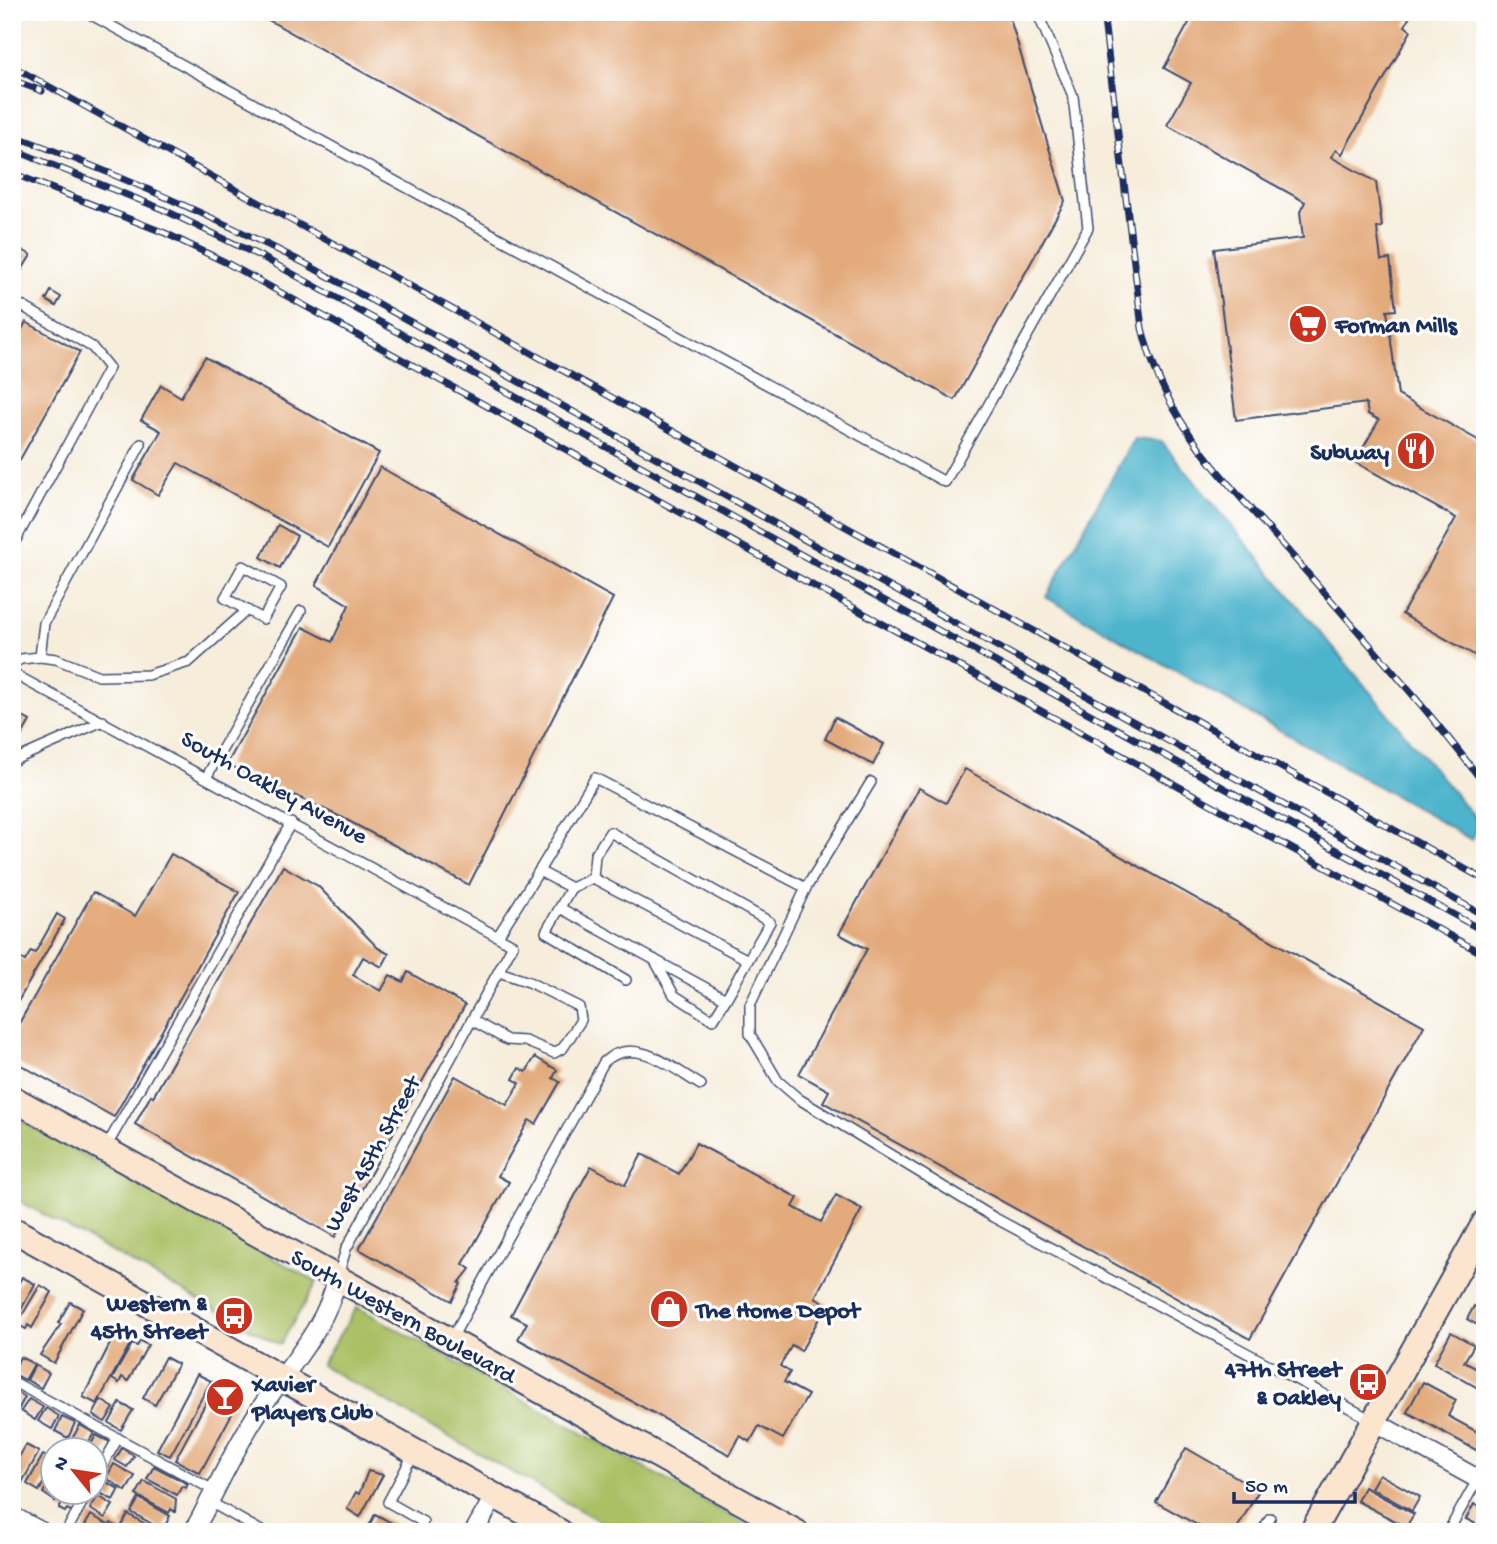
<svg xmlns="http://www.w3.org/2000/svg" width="1497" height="1544" viewBox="0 0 1497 1544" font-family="'Gochi Hand',sans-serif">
<rect width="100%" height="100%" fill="#fff"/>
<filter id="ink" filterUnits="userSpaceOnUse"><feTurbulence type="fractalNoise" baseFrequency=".0143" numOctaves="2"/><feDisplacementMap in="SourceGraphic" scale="14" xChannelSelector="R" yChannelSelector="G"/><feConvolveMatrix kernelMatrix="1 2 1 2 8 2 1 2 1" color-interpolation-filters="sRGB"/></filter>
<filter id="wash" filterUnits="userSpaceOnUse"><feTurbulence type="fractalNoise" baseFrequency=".00686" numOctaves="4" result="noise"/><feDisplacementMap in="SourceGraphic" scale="28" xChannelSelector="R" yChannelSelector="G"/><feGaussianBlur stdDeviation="1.57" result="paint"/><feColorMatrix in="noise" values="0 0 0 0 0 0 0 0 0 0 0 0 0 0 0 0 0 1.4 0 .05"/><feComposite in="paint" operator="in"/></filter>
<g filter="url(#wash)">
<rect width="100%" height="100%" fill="#f6eddb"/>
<!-- green -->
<g fill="#aac065" stroke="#627862" stroke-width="2">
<path d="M 12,1116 L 317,1282 L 280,1345 L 12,1197 Z"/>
<path d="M 357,1307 L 759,1532 L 619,1532 L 321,1365 Z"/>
</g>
<!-- water -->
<path fill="#4db4cc" stroke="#347295" stroke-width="2" d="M 1134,438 L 1161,441 L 1479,823 L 1472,840 L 1046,597 Z"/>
<g id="blocks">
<!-- building -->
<g fill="#e3aa7c">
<path d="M 254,12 L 1008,12 L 1065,201 L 955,400 Z"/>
<path d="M 1195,12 L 1412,12 L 1405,26 L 1411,31 L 1342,154 L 1336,150 L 1331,157 L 1376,182 L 1382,227 L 1377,228 L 1381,260 L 1390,259 L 1396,310 L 1387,311 L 1398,395 L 1485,444 L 1485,661 L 1402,614 L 1456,518 L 1355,462 L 1379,420 L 1368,414 L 1366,403 L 1236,420 L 1214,249 L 1303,238 L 1300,212 L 1305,202 L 1167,125 L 1191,83 L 1164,68 Z"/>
<path d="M 12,244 L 31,255 L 12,286 Z"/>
<path d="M 51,291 L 61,297 L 56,306 L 46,300 Z"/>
<path d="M 26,322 L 80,352 L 12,474 L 12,347 Z"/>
<path d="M 205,357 L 379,453 L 328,547 L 178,463 L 158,495 L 133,480 L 161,431 L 141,420 L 161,385 L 181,397 Z"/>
<path d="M 380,467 L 613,598 L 469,885 L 345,819 L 227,764 L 303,627 L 332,642 L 349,605 L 316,585 Z"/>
<path d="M 278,525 L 297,536 L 280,568 L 261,557 Z"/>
<path d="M 12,711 L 30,721 L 19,740 L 12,736 Z"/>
<path d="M 835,717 L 884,744 L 873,765 L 825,739 Z"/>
<path d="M 965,769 L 1424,1026 L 1250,1339 L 823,1102 L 829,1091 L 799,1074 L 867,949 L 839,934 L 919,788 L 946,803 Z"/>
<path d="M 171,854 L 239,892 L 114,1117 L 12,1060 L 12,1036 L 93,892 L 135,916 Z"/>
<path d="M 283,866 L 318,886 L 378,948 L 389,954 L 382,967 L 363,957 L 353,975 L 381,991 L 390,975 L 403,982 L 408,972 L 465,1005 L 335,1237 L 135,1124 L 151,1095 L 153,1097 Z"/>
<path d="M 57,914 L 65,919 L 12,1012 L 12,953 L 25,961 L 31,951 L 35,953 Z"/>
<path d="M 535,1057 L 557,1070 L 553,1078 L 560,1082 L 536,1124 L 529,1120 L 498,1176 L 509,1182 L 463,1264 L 470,1269 L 459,1283 L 461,1284 L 452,1301 L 359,1249 L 455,1076 L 507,1105 L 520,1083 L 513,1079 L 519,1068 L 526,1072 Z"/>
<path d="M 696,1143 L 798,1198 L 793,1207 L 821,1222 L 836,1195 L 862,1209 L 815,1297 L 827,1304 L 801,1351 L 792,1345 L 780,1366 L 790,1372 L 784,1382 L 808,1395 L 783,1439 L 759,1426 L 750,1442 L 740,1436 L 730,1455 L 518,1339 L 527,1323 L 511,1315 L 591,1166 L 625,1185 L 642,1154 L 679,1174 Z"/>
<path d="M 22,1277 L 35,1284 L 12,1326 L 12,1295 Z"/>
<path d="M 40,1285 L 52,1292 L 32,1328 L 28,1325 L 26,1329 L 17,1324 Z"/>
<path d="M 70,1302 L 83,1309 L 54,1363 L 40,1355 L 61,1324 L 58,1323 Z"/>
<path d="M 1474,1306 L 1485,1312 L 1485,1329 L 1467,1319 Z"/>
<path d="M 118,1328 L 134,1337 L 97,1404 L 83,1397 Z"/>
<path d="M 1451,1332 L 1474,1345 L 1464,1362 L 1485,1373 L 1485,1392 L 1434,1363 Z"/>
<path d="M 140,1341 L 148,1345 L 128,1381 L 122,1377 L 119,1383 L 112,1379 L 132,1344 L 137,1346 Z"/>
<path d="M 20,1357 L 34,1364 L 25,1380 L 12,1373 Z"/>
<path d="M 165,1357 L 178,1364 L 155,1405 L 143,1398 Z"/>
<path d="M 35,1365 L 49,1373 L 41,1388 L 27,1380 Z"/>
<path d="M 197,1374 L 211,1381 L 170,1456 L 157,1450 Z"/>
<path d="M 213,1382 L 241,1397 L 200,1473 L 175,1460 L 209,1397 L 206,1396 Z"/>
<path d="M 1423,1382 L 1456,1400 L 1448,1416 L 1485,1436 L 1485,1455 L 1407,1412 Z"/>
<path d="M 12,1389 L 25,1397 L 18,1410 L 12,1406 Z"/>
<path d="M 29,1399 L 43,1407 L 35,1420 L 21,1411 Z"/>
<path d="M 101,1400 L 114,1408 L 105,1422 L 93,1415 Z"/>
<path d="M 120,1403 L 133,1410 L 121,1430 L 109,1423 Z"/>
<path d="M 46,1408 L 59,1416 L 52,1429 L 38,1421 Z"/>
<path d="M 62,1417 L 75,1423 L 68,1438 L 55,1431 Z"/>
<path d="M 80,1425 L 94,1433 L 86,1447 L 72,1439 Z"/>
<path d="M 96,1435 L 110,1442 L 102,1457 L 94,1454 L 94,1450 L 88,1450 Z"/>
<path d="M 26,1445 L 39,1452 L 20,1486 L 13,1482 L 12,1469 Z"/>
<path d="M 122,1448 L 134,1456 L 127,1467 L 115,1460 Z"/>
<path d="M 1186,1448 L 1259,1490 L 1235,1532 L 1210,1532 L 1156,1502 Z"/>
<path d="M 43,1455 L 52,1460 L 52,1467 L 39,1491 L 27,1484 Z"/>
<path d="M 114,1464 L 135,1476 L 126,1491 L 106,1478 Z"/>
<path d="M 154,1466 L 188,1484 L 186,1488 L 182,1486 L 177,1495 L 147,1479 Z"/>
<path d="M 368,1471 L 383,1475 L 360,1517 L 347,1509 L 356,1492 L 359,1494 Z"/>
<path d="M 1379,1474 L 1420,1497 L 1412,1511 L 1371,1488 Z"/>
<path d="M 52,1477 L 52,1492 L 61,1492 L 55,1501 L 43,1493 Z"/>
<path d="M 144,1481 L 176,1499 L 175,1512 L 171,1509 L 169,1513 L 136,1495 Z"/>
<path d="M 106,1482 L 119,1489 L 113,1500 L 100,1493 Z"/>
<path d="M 1364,1487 L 1414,1514 L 1406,1527 L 1357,1501 Z"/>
<path d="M 68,1492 L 83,1492 L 73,1512 L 67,1509 L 65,1512 L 59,1509 Z"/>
<path d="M 98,1496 L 113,1505 L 105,1518 L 90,1509 Z"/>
<path d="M 139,1498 L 170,1516 L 163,1530 L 131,1512 Z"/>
<path d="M 1474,1504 L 1485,1510 L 1480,1526 L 1466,1519 Z"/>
<path d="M 128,1514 L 159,1532 L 130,1532 L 121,1527 Z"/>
<path d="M 375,1514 L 405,1530 L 405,1532 L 366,1532 Z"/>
<path d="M 91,1515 L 109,1525 L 111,1523 L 127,1532 L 88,1532 L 83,1529 Z"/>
</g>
</g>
</g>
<g filter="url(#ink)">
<use href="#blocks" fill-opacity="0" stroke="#3c4c71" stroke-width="2"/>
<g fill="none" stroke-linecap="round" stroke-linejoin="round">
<!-- lane casing -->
<g stroke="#3c4c71" stroke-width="12">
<g id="lane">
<path d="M 86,12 L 945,482 L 1088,228 L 1073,96 L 1037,12"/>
<path d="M 12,547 L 109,368 L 92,347 L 17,303"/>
<path d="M 243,566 L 281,587 L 263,619 L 225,598 Z"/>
<path d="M 40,657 L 56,659 L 99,676 L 148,675 L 189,662 L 247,610"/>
<path d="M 12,664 L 21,659 L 40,657 L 44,623 L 141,444"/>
<path d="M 12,673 L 513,945 L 346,1249 L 338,1276"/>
<path d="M 12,761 L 103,721"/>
<path d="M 207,776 L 301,611"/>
<path d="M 871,782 L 806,888 L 750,1005 L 750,1034 L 778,1081 L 799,1099 L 993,1217 L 1372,1420"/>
<path d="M 539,871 L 595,778 L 806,888"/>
<path d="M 593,878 L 595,855 L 610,832 L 770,922 L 748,960"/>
<path d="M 571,888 L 593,878 L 748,960 L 726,999"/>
<path d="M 560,908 L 726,999 L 713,1020 L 674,995 L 654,959"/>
<path d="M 498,936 L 539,871 L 571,888 L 546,932 L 626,980"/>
<path d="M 472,1020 L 507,1040 L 525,1041 L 554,1053 L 563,1048 L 581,1020 L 579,1007 L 529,982 L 499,972"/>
<path d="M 105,1149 L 291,823"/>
<path d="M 452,1338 L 604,1062 C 634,1034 672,1068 701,1085"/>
<path d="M 12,1381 L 215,1491"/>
<path d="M 414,1453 L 388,1502 L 423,1522 L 418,1532"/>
<path d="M 94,1480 L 118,1438"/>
<path d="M 210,1502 L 263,1532"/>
<path d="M 66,1532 L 88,1492"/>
<path d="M 1262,1532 L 1270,1518"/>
<path d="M 1448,1532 L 1485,1466"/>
</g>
</g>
<!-- street casing -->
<g stroke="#3c4c71" stroke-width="21">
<g id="street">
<path d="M 1373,1421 L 1485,1483"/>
<path d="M 12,1516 L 42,1532"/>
<path d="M 193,1532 C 216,1491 235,1446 261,1408 C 288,1367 327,1327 337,1278"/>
<path d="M 474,1532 L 495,1495"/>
</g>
</g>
<!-- secondary casing -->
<g stroke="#3c4c71" stroke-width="28">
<g id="secondary">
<path d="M 12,1098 L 796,1532"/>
<path d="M 12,1229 L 560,1532"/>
<path d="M 1312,1532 L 1485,1222"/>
</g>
</g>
<!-- lane -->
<use href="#lane" stroke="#fff" stroke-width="9"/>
<!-- street -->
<use href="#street" stroke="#fff" stroke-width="18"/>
<!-- secondary -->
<use href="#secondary" stroke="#fbe5cf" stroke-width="24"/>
<!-- rail casing -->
<g stroke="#1b2f5e" stroke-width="7">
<g id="rail">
<path d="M 1103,12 L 1142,328 C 1167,430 1230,483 1296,560 C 1360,634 1426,707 1485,785"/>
<path d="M 12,66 L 1485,880"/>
<path d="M 12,80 L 42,91"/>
<path d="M 12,135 C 113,172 210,215 306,264 L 1485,916"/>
<path d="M 12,149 L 162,209 L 264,258 L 1485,932"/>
<path d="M 12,173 L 165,233 L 225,262 L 1485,955"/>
</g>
</g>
<!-- rail -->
<use href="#rail" stroke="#fff" stroke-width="4.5" stroke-dasharray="13" stroke-linecap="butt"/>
</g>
</g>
<!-- icons -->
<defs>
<g id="supermarket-disc" transform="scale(2.0125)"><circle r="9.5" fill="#c8321e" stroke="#fff"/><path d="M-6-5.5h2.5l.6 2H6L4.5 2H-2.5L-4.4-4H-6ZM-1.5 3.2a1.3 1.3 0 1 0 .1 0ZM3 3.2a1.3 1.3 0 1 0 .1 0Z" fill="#fff"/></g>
<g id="restaurant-disc" transform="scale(2.0125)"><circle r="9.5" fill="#c8321e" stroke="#fff"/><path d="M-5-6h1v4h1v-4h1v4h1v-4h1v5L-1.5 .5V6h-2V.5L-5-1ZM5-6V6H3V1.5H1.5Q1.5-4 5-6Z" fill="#fff"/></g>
<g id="shop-disc" transform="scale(2.0125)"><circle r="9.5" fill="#c8321e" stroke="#fff"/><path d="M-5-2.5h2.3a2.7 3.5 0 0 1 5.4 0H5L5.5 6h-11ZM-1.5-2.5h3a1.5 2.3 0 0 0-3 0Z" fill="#fff"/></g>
<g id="bus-disc" transform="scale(2.0125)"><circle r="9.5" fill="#c8321e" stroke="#fff"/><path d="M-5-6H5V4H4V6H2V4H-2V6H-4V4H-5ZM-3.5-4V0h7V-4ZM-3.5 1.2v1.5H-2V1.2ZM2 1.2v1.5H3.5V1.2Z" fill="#fff"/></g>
<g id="bar-disc" transform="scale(2.0125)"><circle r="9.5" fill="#c8321e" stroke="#fff"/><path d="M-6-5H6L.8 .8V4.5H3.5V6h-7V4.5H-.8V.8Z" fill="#fff"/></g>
</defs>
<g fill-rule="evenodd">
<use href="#supermarket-disc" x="1308" y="324"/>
<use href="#restaurant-disc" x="1416" y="451"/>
<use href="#shop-disc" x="669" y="1309"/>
<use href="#bus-disc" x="234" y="1316"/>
<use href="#bus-disc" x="1368" y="1382"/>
<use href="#bar-disc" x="225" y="1397"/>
</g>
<g text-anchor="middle" stroke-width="6" stroke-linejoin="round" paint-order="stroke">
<!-- poi labels -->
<g font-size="24" font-weight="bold" fill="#1b2f5e" stroke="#fff" text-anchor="start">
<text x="1335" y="332">Forman Mills</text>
<text x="1389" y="459" text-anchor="end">Subway</text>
<text x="207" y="1310" text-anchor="end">Western &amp;<tspan x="207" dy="28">45th Street</tspan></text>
<text x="696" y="1317">The Home Depot</text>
<text x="1341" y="1376" text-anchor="end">47th Street<tspan x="1341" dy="28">&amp; Oakley</tspan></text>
<text x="252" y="1391">Xavier<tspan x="252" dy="28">Players Club</tspan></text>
</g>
<!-- street labels -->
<g font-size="24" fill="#1b2f5e" stroke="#fff">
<text transform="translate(275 786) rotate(29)" y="8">South Oakley Avenue</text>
<text transform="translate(371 1153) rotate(-61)" y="8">West 45th Street</text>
<text transform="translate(404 1315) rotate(29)" y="8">South Western Boulevard</text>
</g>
</g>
<!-- margin -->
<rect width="1497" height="1544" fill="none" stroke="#fff" stroke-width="42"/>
<!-- north arrow -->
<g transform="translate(74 1471) rotate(300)"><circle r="33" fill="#ffffff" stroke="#a4acbf" stroke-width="2"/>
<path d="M0-5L12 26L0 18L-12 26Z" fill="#c8321e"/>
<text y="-10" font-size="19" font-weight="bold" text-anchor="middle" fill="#1b2f5e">N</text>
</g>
<!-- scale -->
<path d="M1234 1492v10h121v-10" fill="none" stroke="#1b2f5e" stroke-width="3.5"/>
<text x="1245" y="1492" font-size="21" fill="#1b2f5e" stroke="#ffffff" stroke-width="5" paint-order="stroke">50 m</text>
</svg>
